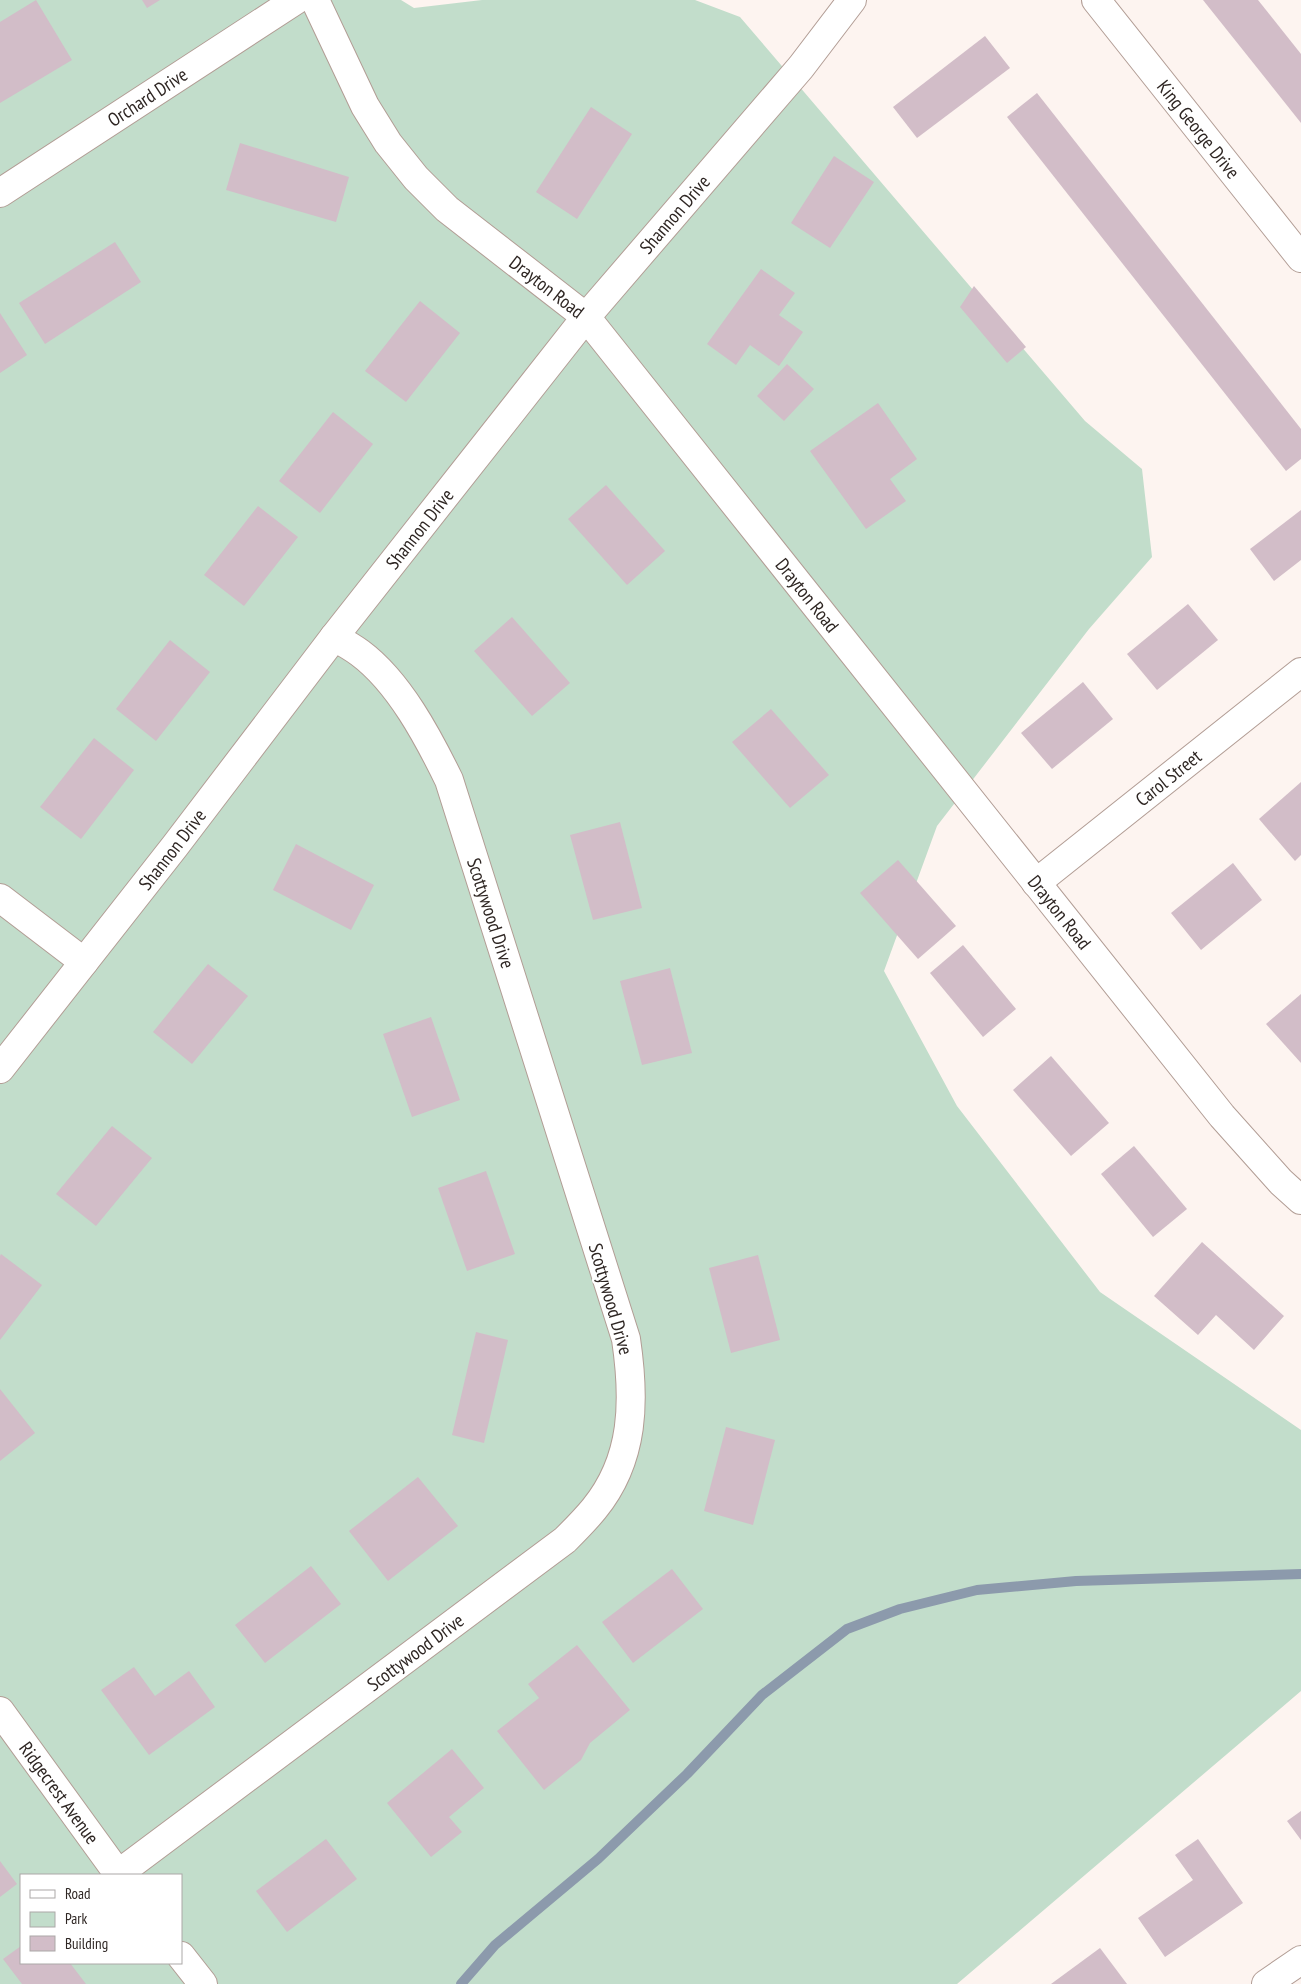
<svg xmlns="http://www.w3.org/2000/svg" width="1301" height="1984" viewBox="0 0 1301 1984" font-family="'PT Sans Narrow',sans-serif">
<rect width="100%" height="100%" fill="#fdf4f0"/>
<!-- green -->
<path fill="#c2ddcb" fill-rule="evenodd" d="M 0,0 L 401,0 L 414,8 L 482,0 L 695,0 L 740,17 L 1085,421 L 1142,469 L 1152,557 L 1089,629 L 937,826 L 884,971 L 957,1106 L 1100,1292 L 1301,1430 L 1301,1691 L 957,1984 L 0,1984 ZM 21,1875 L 181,1875 L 181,1963 L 21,1963 Z"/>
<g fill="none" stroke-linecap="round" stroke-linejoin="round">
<!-- stream -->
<path stroke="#8c9aac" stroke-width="10" d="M 461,1984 L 495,1945 L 598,1859 L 687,1774 L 762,1695 L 847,1629 L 900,1609 L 977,1590 L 1076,1581 L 1301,1574"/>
</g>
<!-- building -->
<g fill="#d2bdc8">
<path d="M 36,0 L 72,60 L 0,103 L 0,22 Z"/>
<path d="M 142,0 L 160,0 L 147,8 Z"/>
<path d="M 1203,0 L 1258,0 L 1301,54 L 1301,123 Z"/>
<path d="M 985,36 L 1010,68 L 917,138 L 893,107 Z"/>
<path d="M 1037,93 L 1301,429 L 1301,459 L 1286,471 L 1007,117 Z"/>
<path d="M 591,107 L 632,134 L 577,219 L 536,192 Z"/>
<path d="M 240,143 L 349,177 L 336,222 L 226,190 Z"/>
<path d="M 834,156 L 874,182 L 830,248 L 791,223 Z"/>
<path d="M 115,242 L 141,282 L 45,344 L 19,303 Z"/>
<path d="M 761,269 L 795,293 L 779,315 L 803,332 L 779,366 L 750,345 L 736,365 L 707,344 Z"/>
<path d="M 974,286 L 1026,347 L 1007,363 L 960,307 Z"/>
<path d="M 420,301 L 460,333 L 406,402 L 365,371 Z"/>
<path d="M 0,313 L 27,355 L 0,373 Z"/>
<path d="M 787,364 L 814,389 L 784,421 L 757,396 Z"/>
<path d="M 878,403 L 917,459 L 890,479 L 906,501 L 866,529 L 810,451 Z"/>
<path d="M 333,412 L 373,444 L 320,513 L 279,481 Z"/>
<path d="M 606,485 L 665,551 L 627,585 L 568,519 Z"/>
<path d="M 258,506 L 298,537 L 244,606 L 204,575 Z"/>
<path d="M 1301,510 L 1301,560 L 1274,581 L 1250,549 Z"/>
<path d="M 1188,604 L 1218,640 L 1157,690 L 1127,654 Z"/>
<path d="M 512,617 L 570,683 L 532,716 L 474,651 Z"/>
<path d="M 170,640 L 210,672 L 156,741 L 116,709 Z"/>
<path d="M 1083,682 L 1113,719 L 1052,769 L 1021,733 Z"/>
<path d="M 771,709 L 829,775 L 790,808 L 732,742 Z"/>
<path d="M 94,738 L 134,770 L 81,839 L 40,807 Z"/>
<path d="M 1301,782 L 1301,855 L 1295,861 L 1259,819 Z"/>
<path d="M 620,822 L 642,908 L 593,920 L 570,835 Z"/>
<path d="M 296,844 L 374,885 L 351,930 L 273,890 Z"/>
<path d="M 898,860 L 956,926 L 918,959 L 860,893 Z"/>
<path d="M 1233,863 L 1262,900 L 1201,950 L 1171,913 Z"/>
<path d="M 963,945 L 1016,1009 L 983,1037 L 930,973 Z"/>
<path d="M 208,964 L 248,996 L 192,1064 L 153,1032 Z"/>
<path d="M 670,968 L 692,1053 L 642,1065 L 620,981 Z"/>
<path d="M 1301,994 L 1301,1063 L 1266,1024 Z"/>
<path d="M 431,1017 L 460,1100 L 412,1117 L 383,1034 Z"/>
<path d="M 1051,1056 L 1109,1123 L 1071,1156 L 1013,1090 Z"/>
<path d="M 112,1126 L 152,1158 L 96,1226 L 56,1194 Z"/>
<path d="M 1134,1146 L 1187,1209 L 1153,1237 L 1101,1174 Z"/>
<path d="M 486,1171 L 515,1254 L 467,1271 L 438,1188 Z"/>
<path d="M 1202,1242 L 1284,1316 L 1254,1350 L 1216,1315 L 1198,1335 L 1154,1296 Z"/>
<path d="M 1,1254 L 42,1285 L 0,1340 L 0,1256 Z"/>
<path d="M 758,1255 L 780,1340 L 731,1353 L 709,1268 Z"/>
<path d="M 476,1332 L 508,1340 L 484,1443 L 452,1435 Z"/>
<path d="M 0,1389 L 35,1433 L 0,1461 Z"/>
<path d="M 726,1427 L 775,1440 L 753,1525 L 704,1511 Z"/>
<path d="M 418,1477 L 458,1526 L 388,1581 L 349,1531 Z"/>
<path d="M 311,1566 L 341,1604 L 265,1663 L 235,1625 Z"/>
<path d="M 672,1569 L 703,1609 L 633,1663 L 602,1622 Z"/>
<path d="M 577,1645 L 630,1710 L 590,1743 L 581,1760 L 544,1790 L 497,1731 L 539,1698 L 528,1684 Z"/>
<path d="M 134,1667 L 155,1696 L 189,1671 L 215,1707 L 149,1755 L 101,1690 Z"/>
<path d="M 452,1749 L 484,1788 L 449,1817 L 462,1832 L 431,1857 L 387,1803 Z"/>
<path d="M 1301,1811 L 1301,1840 L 1287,1821 Z"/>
<path d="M 326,1839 L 357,1879 L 287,1932 L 256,1891 Z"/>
<path d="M 1198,1839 L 1243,1903 L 1165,1957 L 1138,1918 L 1193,1880 L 1175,1855 Z"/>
<path d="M 0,1861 L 17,1884 L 0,1897 Z"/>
<path d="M 21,1946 L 21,1963 L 70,1963 L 86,1984 L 22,1984 L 3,1959 Z"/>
<path d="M 1100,1948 L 1127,1984 L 1051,1984 Z"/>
</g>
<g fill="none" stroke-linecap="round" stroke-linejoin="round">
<!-- minor casing -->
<g stroke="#b29d95" stroke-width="30">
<g id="minor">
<path id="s1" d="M 315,0 L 365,106 L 388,143 L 416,178 L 447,209 L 586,317 L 1222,1116 L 1281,1182 L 1301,1200"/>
<path id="s2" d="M 1096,0 L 1301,258"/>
<path id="s3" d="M 0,193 L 296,0"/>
<path id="s4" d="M 1036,883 L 1301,672"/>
<path d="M 0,898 L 84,962"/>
<path id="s5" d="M 0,1069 L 175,846 L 334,637 L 586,317 L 801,67 L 852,0"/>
<path id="s6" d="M 0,1711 L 119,1875"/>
<path id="s7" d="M 118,1874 L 565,1540 C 575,1530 585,1520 594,1509 C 635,1459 635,1400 626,1339 L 449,780 C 428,737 399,682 360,653 C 352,647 343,642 334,637"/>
<path d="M 181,1956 L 203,1984"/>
<path d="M 1266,1984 L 1301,1960"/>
</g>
</g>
<!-- minor -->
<use href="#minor" stroke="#fff" stroke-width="28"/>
</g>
<g text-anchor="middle" stroke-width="4.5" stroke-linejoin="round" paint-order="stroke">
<!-- street labels -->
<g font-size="19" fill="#2e2623" stroke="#fff">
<text dy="7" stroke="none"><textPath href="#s3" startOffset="176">Orchard Drive</textPath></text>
<text dy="7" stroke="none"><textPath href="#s2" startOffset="165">King George Drive</textPath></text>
<text dy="7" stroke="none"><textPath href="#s5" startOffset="1089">Shannon Drive</textPath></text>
<text dy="7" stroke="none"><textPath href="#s1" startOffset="376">Drayton Road</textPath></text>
<text dy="7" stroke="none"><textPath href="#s5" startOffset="684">Shannon Drive</textPath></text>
<text dy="7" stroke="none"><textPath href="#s1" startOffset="781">Drayton Road</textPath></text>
<text dy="7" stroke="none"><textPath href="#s4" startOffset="169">Carol Street</textPath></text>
<text dy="7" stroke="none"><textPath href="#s5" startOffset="279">Shannon Drive</textPath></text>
<text dy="7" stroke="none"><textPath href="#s1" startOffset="1186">Drayton Road</textPath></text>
<text transform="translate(491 913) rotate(72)" y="7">Scottywood Drive</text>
<text transform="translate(611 1299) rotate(74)" y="7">Scottywood Drive</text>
<text dy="7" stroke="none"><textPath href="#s7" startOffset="371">Scottywood Drive</textPath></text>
<text dy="7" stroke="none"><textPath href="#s6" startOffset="101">Ridgecrest Avenue</textPath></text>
</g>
</g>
<!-- legend -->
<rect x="20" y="1874" width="162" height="90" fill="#ffffff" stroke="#aba8a7"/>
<rect x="30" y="1890" width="25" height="8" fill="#ffffff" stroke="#aba8a7"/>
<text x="65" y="1899" font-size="15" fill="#2e2623">Road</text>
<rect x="30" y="1912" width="25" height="15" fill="#c2ddcb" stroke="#aba8a7"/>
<text x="65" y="1924" font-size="15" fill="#2e2623">Park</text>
<rect x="30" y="1936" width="25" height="15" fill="#d2bdc8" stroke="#aba8a7"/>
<text x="65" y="1949" font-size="15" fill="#2e2623">Building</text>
</svg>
